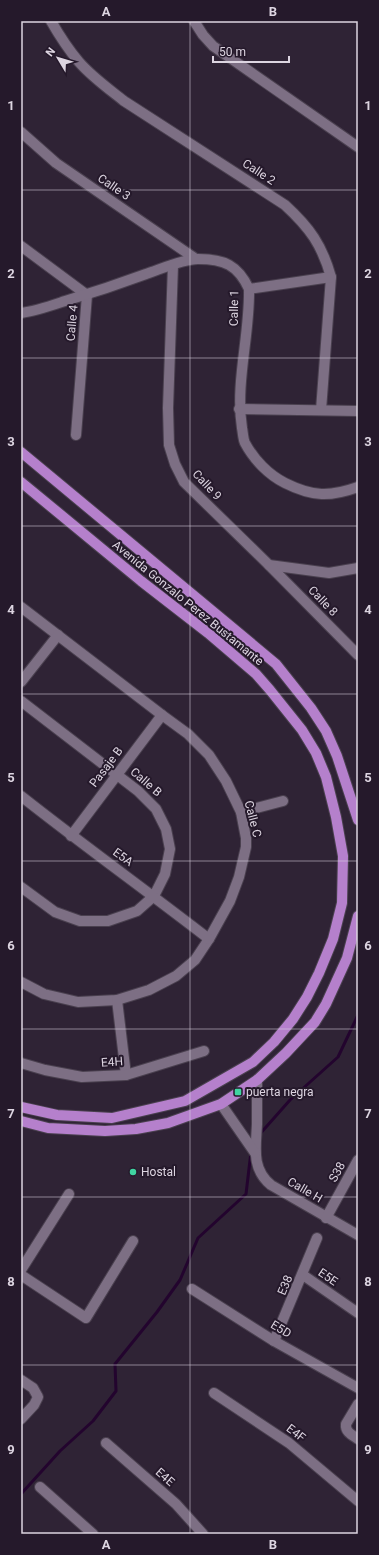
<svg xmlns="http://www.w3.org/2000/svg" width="379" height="1555" viewBox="0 0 379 1555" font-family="Roboto,sans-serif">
<rect width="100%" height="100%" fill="#2f2335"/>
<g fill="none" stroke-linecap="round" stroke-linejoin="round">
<!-- stream -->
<g stroke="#23042e" stroke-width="3">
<path d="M 259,1135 L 290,1100 L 338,1057 L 358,1015"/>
<path d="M 21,1494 L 60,1451 L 93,1421 L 116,1391 L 115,1364 L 157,1312 L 180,1280 L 198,1238 L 246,1194 L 251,1152"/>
</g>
<!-- street casing -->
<g stroke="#4a404f" stroke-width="12">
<g id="street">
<path d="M 51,21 C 59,35 68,49 79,62 C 92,77 109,89 124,101 L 285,205 C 310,228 322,245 331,277 L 321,410"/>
<path d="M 194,21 L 203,35 L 213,46 L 358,147"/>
<path d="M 21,132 L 56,163 L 196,259"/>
<path d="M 21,246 L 87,295 L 76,435"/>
<path d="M 173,265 L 168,408 L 169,445 L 175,464 L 184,482 L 269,565 L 329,573 L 358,568"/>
<path d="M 249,289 L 331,277"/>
<path d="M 21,313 C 36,311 50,306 65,301 C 92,293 119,284 146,274 C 161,269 183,259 198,259 C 224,259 238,265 249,289 C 250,335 235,382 242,428 C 243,433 243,439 245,443 C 254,460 269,475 285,483 C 313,497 330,497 358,487"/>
<path d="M 239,409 L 358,411"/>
<path d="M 269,565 L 358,655"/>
<path d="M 21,607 L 162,715 L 188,734 L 209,755 L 226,781 L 241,812 L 246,838 L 246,847 L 239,877 L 230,901 L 209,939 L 195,960 L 176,976 L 149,990 L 117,1000 L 78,1002 L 44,994 L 21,982"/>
<path d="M 21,682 L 58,635"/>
<path d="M 21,701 L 138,791 L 156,809 L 166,829 L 170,849 L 165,874 L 154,896 L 137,911 L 108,921 L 80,921 L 55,912 L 21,887"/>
<path d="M 21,796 C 83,845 147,891 209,939"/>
<path d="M 241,812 L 283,801"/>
<path d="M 71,836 L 162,715"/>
<path d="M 117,1000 L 126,1075"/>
<path d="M 21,1063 L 45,1070 L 82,1077 L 126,1075 L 204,1051"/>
<path d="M 257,1080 C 257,1095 257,1110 257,1124 C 256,1147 251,1169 271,1185 L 358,1235"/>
<path d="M 221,1104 L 255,1153"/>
<path d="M 326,1218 L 358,1160"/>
<path d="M 21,1270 L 69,1194"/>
<path d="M 21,1275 L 86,1318 L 133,1241"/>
<path d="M 303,1275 L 358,1313"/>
<path d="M 192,1289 L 274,1341 L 358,1388"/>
<path d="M 274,1341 L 317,1238"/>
<path d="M 21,1380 L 33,1388 L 38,1397 L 34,1405 L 21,1419"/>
<path d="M 214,1393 L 289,1443 L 358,1501"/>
<path d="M 358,1404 L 346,1424 C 345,1432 352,1435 358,1439"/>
<path d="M 106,1443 L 176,1504 L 203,1534"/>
<path d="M 40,1487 L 93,1534"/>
</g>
</g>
<!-- primary casing -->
<g stroke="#4a404f" stroke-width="12">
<g id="primary">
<path d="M 21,452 L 276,664 L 311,708 L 326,731 L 337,756 L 358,820"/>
<path d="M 21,482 L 141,581 L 208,633 L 256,674 L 270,690 L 302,730 L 316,753 L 326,777 L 336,817 L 343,856 L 342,903 L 333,939 L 319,973 L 307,997 L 293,1019 L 274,1042 L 253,1062 L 185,1101 L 112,1118 L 57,1115 L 21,1107"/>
<path d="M 21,1121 L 48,1128 L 105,1131 L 136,1129 L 168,1123 L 221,1104 L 257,1080 L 286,1053 L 315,1022 L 326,1004 L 347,958 L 358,916"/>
</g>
</g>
<!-- street -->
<use href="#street" stroke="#7d6f84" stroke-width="10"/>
<!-- primary -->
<use href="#primary" stroke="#b580cc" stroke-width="10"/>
</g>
<!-- grid -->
<path fill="none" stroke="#ddd5e1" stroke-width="1" stroke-opacity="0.55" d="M 190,21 L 190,1534M 21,190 L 358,190M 21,358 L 358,358M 21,526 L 358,526M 21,694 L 358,694M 21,861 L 358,861M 21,1029 L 358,1029M 21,1197 L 358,1197M 21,1365 L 358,1365"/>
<!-- markers -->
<g fill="#40d4a1" stroke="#25192b" stroke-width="1.5">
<rect x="234" y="1088" width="8" height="8" rx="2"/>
<circle cx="133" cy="1172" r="4"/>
</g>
<g text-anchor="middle" stroke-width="4" stroke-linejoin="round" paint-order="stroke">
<!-- street labels -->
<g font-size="12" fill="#ddd5e1" stroke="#25192b">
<text transform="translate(259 172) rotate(33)" y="4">Calle 2</text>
<text transform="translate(114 187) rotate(34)" y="4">Calle 3</text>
<text transform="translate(234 308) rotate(-89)" y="4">Calle 1</text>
<text transform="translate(72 323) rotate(-85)" y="4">Calle 4</text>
<text transform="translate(207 485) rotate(47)" y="4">Calle 9</text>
<text transform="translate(323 601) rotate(46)" y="4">Calle 8</text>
<text transform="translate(188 603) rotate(39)" y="4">Avenida Gonzalo Perez Bustamante</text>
<text transform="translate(106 767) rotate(-53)" y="4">Pasaje B</text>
<text transform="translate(146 782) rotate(41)" y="4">Calle B</text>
<text transform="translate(253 819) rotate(76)" y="4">Calle C</text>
<text transform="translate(123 857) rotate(36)" y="4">E5A</text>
<text transform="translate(112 1062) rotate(-4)" y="4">E4H</text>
<text transform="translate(337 1172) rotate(-61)" y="4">S38</text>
<text transform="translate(305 1190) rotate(30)" y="4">Calle H</text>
<text transform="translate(328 1277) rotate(34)" y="4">E5E</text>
<text transform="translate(285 1285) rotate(-67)" y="4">E38</text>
<text transform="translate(281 1329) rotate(31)" y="4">E5D</text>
<text transform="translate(296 1433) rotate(37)" y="4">E4F</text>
<text transform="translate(165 1477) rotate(41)" y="4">E4E</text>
</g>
<!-- poi labels -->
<g font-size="12" fill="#ddd5e1" stroke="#25192b" text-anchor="start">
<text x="246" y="1096">puerta negra</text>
<text x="141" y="1176">Hostal</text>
</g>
</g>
<!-- border -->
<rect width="379" height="1555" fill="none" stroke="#25192b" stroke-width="44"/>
<!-- north arrow -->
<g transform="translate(58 58) rotate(308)" stroke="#25192b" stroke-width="3" paint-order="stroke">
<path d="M0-3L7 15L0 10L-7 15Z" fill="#ddd5e1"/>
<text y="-6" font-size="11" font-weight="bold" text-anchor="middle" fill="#ddd5e1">N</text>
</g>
<!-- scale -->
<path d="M213 56v6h76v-6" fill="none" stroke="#ddd5e1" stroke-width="2"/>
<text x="219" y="56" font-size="12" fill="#ddd5e1" stroke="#25192b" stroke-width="3" paint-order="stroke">50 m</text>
<rect x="22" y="22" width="335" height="1511" fill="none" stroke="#ddd5e1" stroke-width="1.5"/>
<g font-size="13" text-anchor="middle" font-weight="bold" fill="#ddd5e1">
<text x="106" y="16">A</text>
<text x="273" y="16">B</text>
<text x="11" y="110">1</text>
<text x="368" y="110">1</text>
<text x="11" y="278">2</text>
<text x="368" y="278">2</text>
<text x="11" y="446">3</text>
<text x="368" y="446">3</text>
<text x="11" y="614">4</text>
<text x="368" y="614">4</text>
<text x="11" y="782">5</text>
<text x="368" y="782">5</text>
<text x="11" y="950">6</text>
<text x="368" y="950">6</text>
<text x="11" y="1118">7</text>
<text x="368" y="1118">7</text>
<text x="11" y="1286">8</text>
<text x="368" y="1286">8</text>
<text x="11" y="1454">9</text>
<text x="368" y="1454">9</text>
<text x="106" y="1549">A</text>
<text x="273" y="1549">B</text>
</g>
</svg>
